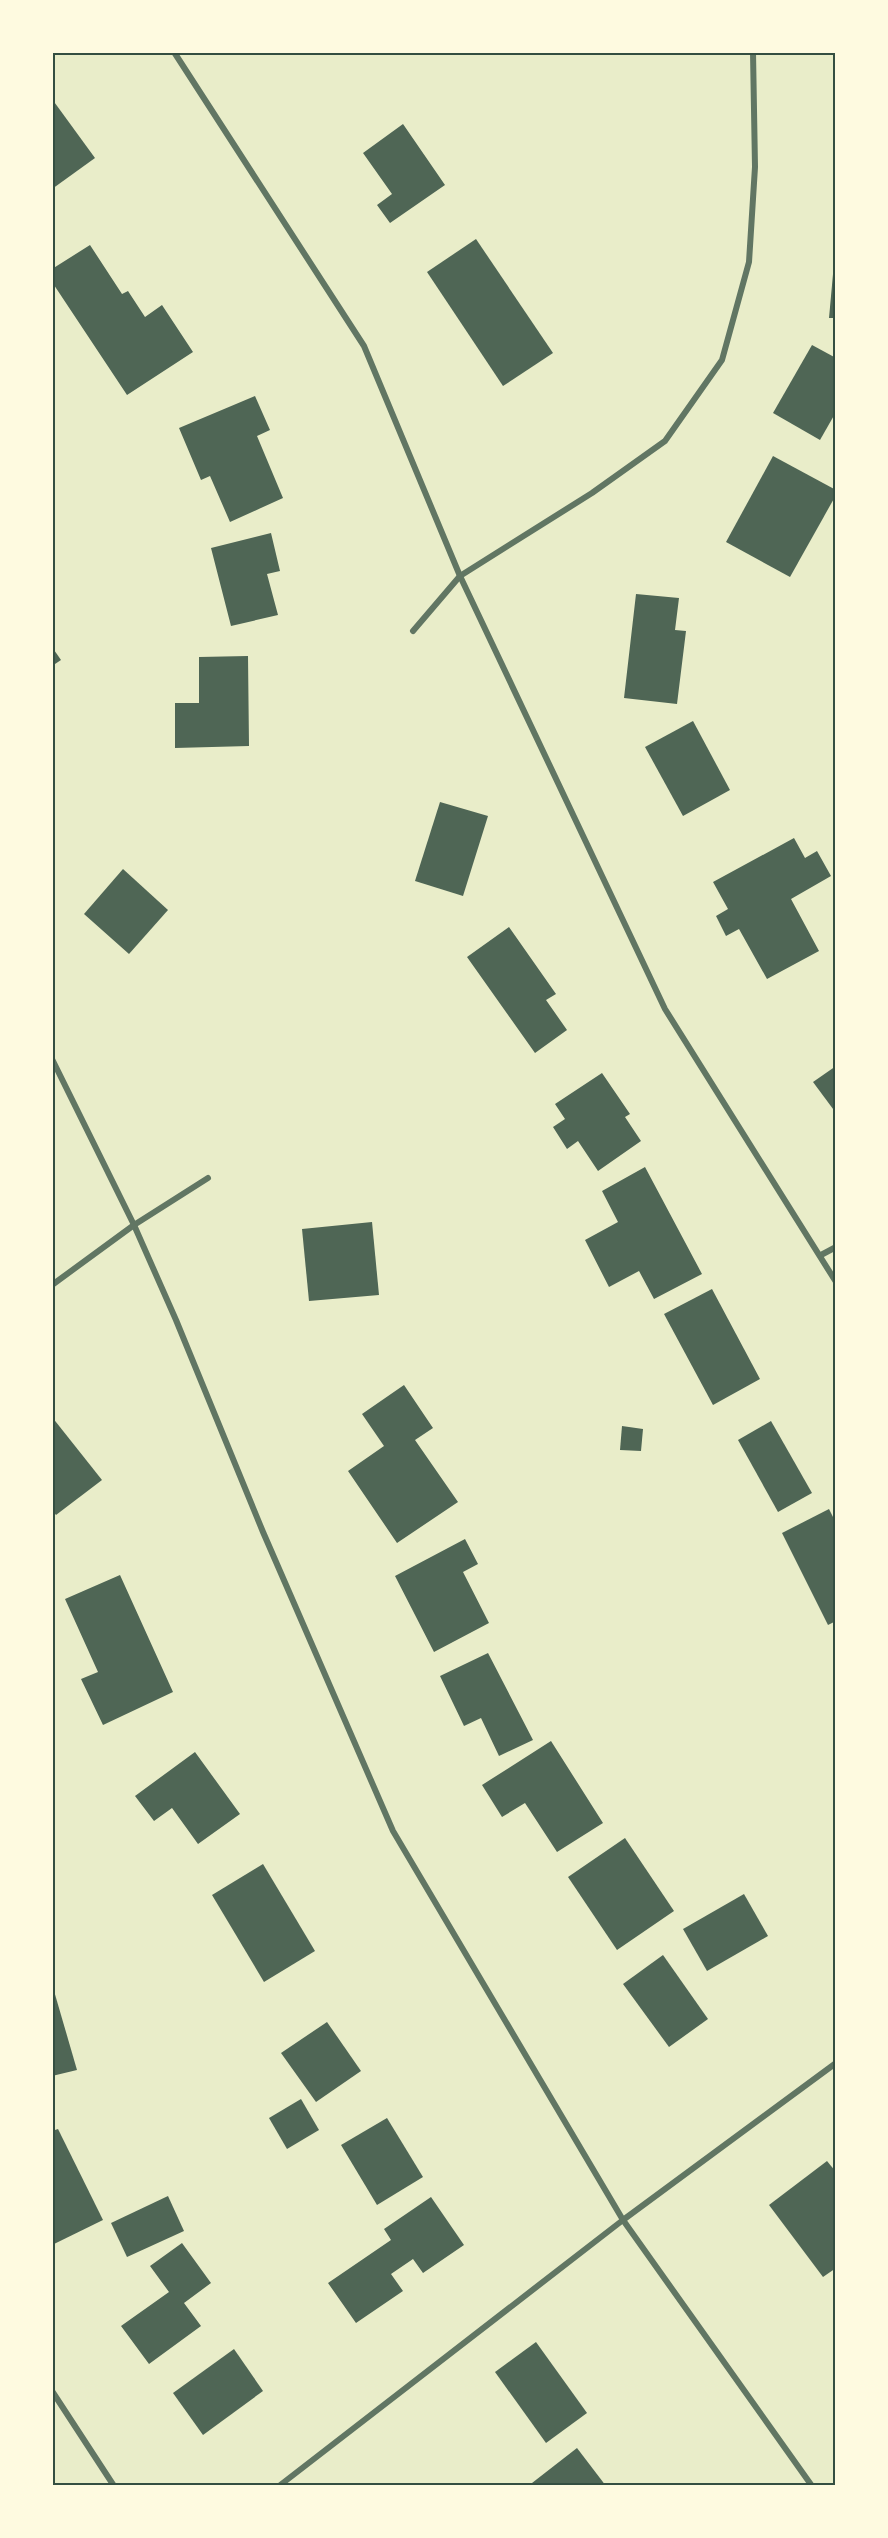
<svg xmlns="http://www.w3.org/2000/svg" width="888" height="2538" viewBox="0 0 888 2538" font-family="'PT Serif',serif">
<rect width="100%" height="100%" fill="#e9edc9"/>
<!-- building -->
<g fill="#4f6655">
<path d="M 52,99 L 95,158 L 52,189 Z"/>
<path d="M 403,124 L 445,185 L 390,223 L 377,205 L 392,194 L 363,153 Z"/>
<path d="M 476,239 L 553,353 L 503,386 L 427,272 Z"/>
<path d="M 90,245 L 122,294 L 128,291 L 145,317 L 162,305 L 193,352 L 127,395 L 52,282 L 52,269 Z"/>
<path d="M 834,263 L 836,263 L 836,318 L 829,318 Z"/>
<path d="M 812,345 L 836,358 L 836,412 L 820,440 L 773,413 Z"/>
<path d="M 255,396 L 270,430 L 257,436 L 283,498 L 230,522 L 210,476 L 201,480 L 179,428 Z"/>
<path d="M 773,456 L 836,490 L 836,495 L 790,577 L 726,542 Z"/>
<path d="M 271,533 L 280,571 L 267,574 L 278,615 L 231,626 L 211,548 Z"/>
<path d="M 636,594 L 679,598 L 675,630 L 686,631 L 677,704 L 624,698 Z"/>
<path d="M 52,647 L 61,660 L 52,666 Z"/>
<path d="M 248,656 L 249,746 L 175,748 L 175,703 L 199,703 L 199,657 Z"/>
<path d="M 693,721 L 730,790 L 683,816 L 645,747 Z"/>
<path d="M 440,802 L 488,816 L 463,896 L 415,881 Z"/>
<path d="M 794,838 L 805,858 L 817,851 L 831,876 L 791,899 L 819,951 L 767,979 L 739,929 L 726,936 L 716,916 L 728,909 L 713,882 Z"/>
<path d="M 123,869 L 168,910 L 129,954 L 84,914 Z"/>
<path d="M 509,927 L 556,994 L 546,1000 L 567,1030 L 535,1053 L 467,957 Z"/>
<path d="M 836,1066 L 836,1113 L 813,1082 Z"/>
<path d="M 602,1073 L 630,1114 L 625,1117 L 641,1141 L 598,1171 L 578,1141 L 567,1149 L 553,1127 L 565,1119 L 555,1104 Z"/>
<path d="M 645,1167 L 702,1274 L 654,1299 L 639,1271 L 609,1287 L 585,1240 L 618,1222 L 602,1191 Z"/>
<path d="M 372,1222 L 379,1295 L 309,1301 L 302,1229 Z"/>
<path d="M 712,1289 L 760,1379 L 713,1405 L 664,1314 Z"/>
<path d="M 404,1385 L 433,1428 L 415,1440 L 458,1502 L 397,1543 L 348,1471 L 384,1446 L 362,1414 Z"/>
<path d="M 52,1417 L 102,1480 L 56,1515 L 52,1510 Z"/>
<path d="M 771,1421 L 812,1493 L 778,1512 L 738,1440 Z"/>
<path d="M 622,1426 L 643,1429 L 641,1451 L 620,1450 Z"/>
<path d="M 829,1509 L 836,1523 L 836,1621 L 828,1625 L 782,1533 Z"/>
<path d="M 465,1539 L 478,1564 L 463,1572 L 489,1623 L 434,1652 L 395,1576 Z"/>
<path d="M 120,1575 L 173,1692 L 103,1725 L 81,1679 L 98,1672 L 65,1599 Z"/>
<path d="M 488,1653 L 533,1740 L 499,1756 L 481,1718 L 464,1726 L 440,1676 Z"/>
<path d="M 551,1741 L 603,1823 L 557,1852 L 525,1803 L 502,1817 L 482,1785 Z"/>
<path d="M 195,1752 L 240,1814 L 198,1844 L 172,1808 L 154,1821 L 135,1796 Z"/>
<path d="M 625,1838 L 674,1911 L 617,1950 L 568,1877 Z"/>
<path d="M 263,1864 L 315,1951 L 264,1982 L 212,1895 Z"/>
<path d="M 744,1894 L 768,1936 L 707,1971 L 683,1929 Z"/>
<path d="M 663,1955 L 708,2019 L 669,2047 L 623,1984 Z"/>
<path d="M 52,1984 L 77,2070 L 52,2076 Z"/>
<path d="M 327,2022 L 361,2071 L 316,2102 L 281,2053 Z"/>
<path d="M 301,2099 L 319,2130 L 287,2149 L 269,2118 Z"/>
<path d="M 387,2118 L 423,2177 L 377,2205 L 341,2145 Z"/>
<path d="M 58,2129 L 103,2220 L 52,2245 L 52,2131 Z"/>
<path d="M 827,2161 L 836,2172 L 836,2268 L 823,2277 L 769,2205 Z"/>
<path d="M 168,2196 L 184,2231 L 127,2257 L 111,2223 Z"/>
<path d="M 431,2197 L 464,2245 L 423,2273 L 413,2259 L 391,2274 L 403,2291 L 356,2323 L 328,2283 L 391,2240 L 384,2229 Z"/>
<path d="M 182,2243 L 211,2283 L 184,2303 L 201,2326 L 149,2364 L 121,2326 L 169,2292 L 150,2266 Z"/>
<path d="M 536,2342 L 587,2413 L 546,2443 L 495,2372 Z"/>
<path d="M 234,2349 L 263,2391 L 203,2435 L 173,2393 Z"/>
<path d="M 577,2448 L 606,2486 L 535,2486 L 532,2483 Z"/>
</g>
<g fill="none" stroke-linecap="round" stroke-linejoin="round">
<!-- minor -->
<g stroke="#617663" stroke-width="6">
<path d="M 174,52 L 364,346 L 460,576 L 665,1009 L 836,1282"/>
<path d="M 413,631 L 460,576 L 592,493 L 665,441 L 722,360 L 749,262 L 755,167 L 753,52"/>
<path d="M 52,1059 L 134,1225 L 176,1320 L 263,1532 L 393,1831 L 623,2220 L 812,2486"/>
<path d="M 821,1255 L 836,1247"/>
<path d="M 52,1285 L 134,1225 L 208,1178"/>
<path d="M 52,2391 L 114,2486"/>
<path d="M 279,2486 L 623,2220 L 836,2063"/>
</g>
</g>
<!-- border -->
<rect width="888" height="2538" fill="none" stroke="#fefae0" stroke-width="108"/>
<rect x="54" y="54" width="780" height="2430" fill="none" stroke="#344e41" stroke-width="2"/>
</svg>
